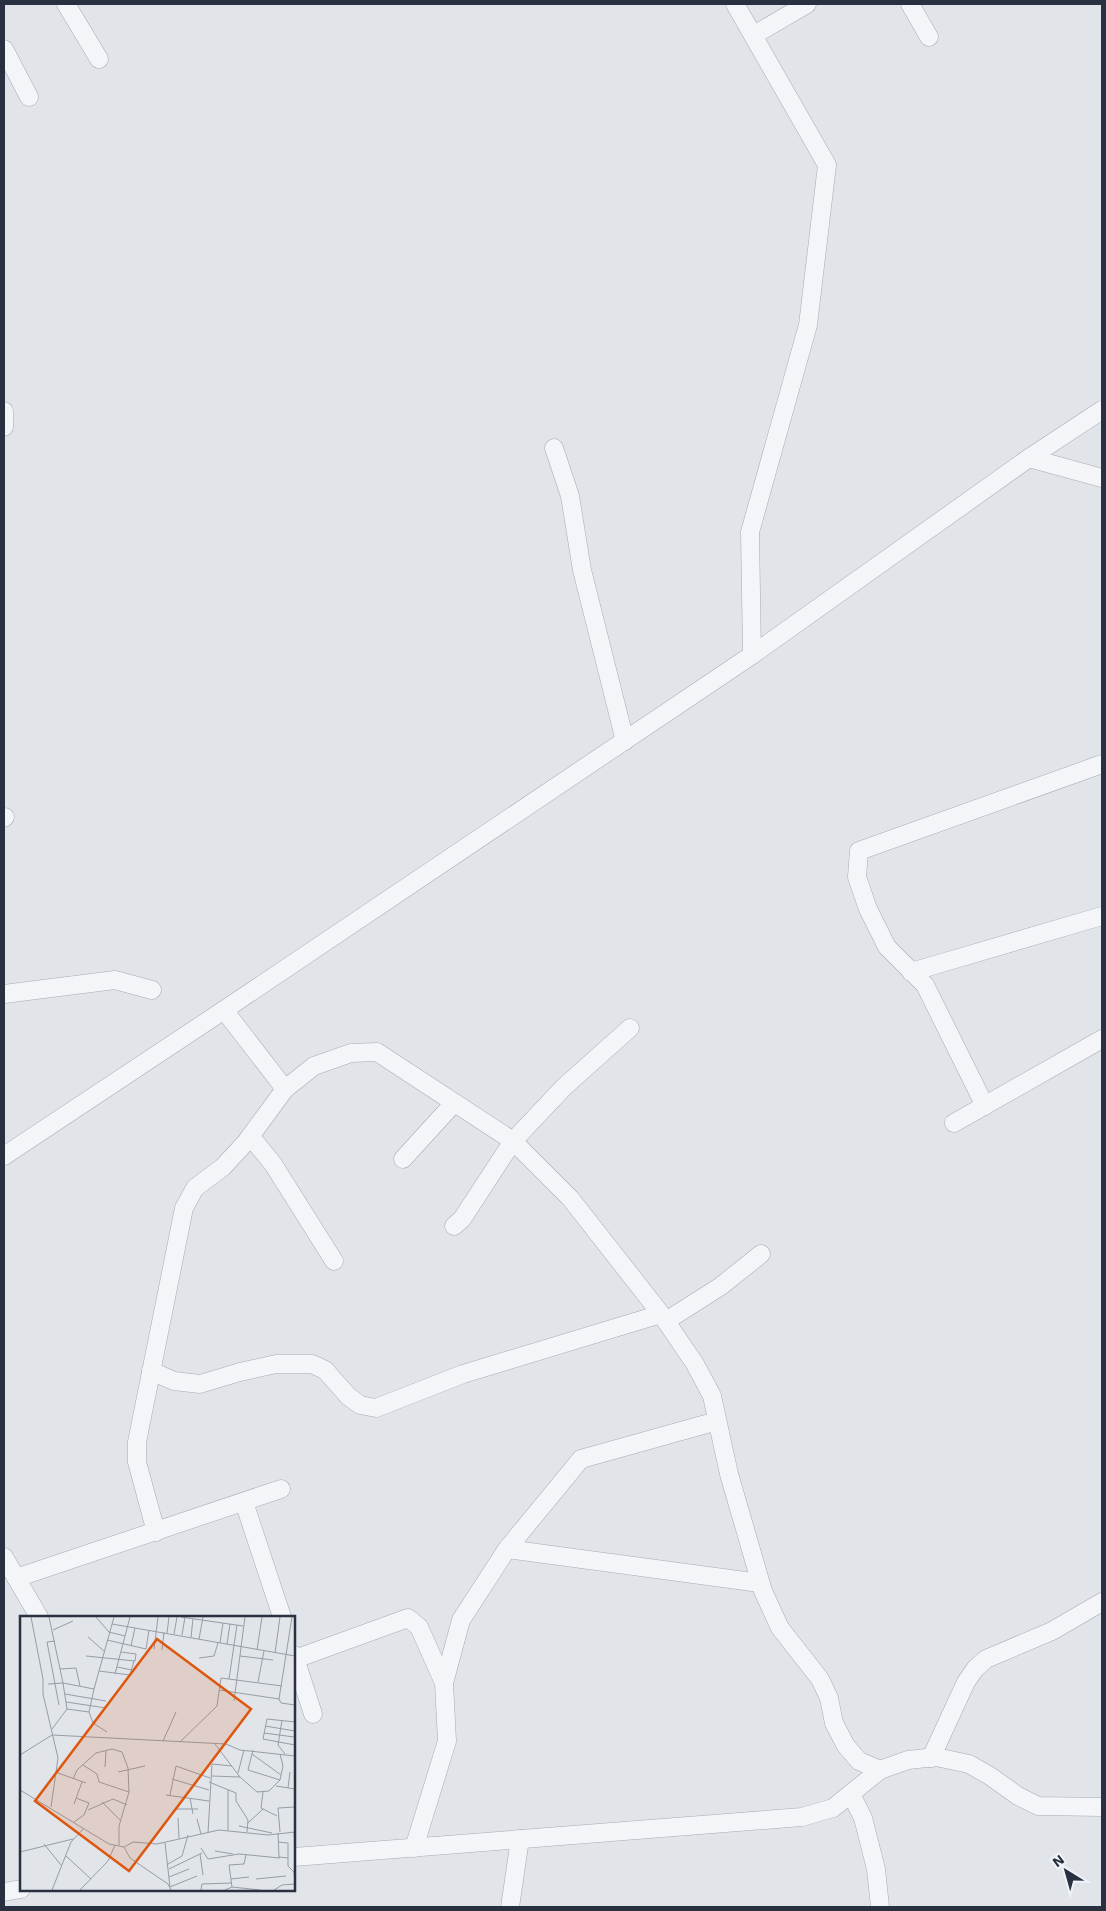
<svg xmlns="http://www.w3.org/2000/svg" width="1106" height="1911" viewBox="0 0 1106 1911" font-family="'Work Sans',sans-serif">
<rect width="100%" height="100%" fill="#e1e4e9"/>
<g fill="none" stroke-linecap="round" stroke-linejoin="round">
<!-- minor casing -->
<g stroke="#a6abb3" stroke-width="19">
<g id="minor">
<path d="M 66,4 L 99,59"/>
<path d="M 735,4 L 827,165 L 808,325 L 750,532 L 752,655"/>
<path d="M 910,4 L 929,37"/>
<path d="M 754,35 L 807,4"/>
<path d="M 4,49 L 29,97"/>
<path d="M 4,411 L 4,427"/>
<path d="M 554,448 L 570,496 L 582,570 L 625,741"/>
<path d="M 1029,458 L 1102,478"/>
<path d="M 4,818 L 5,817"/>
<path d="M 911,972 L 1102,916"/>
<path d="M 4,994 L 115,980 L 152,990"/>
<path d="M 224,1010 L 285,1089"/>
<path d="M 985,1106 L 925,985 L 887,947 L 868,909 L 857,877 L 859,851 L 1102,764"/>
<path d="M 954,1123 L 1102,1039"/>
<path d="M 251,1137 L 273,1164 L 334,1261"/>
<path d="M 4,1156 L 224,1010 L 752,655 L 1029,458 L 1102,410"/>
<path d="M 403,1159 L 454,1103"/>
<path d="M 454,1226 L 462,1219 L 513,1141 L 564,1087 L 630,1028"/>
<path d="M 666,1321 L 721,1286 L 761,1254"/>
<path d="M 151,1371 L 174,1381 L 200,1384 L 240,1372 L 276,1364 L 312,1364 L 325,1370 L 348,1396 L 360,1405 L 376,1408 L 463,1374 L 661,1314"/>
<path d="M 244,1502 L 282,1617"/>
<path d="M 156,1532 L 137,1462 L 137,1442 L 184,1208 L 195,1188 L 223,1167 L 246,1142 L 285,1089 L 314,1066 L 351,1053 L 377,1052 L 513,1141 L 570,1198 L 661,1314 L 695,1364 L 712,1396 L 729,1474 L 763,1591 L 780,1628 L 820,1679 L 829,1698 L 834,1723 L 846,1746 L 859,1761 L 880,1770"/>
<path d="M 507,1549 L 760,1583"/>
<path d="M 4,1557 L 39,1617"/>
<path d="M 16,1578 L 281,1489"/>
<path d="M 294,1655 L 313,1714"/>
<path d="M 295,1659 L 408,1618 L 419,1627 L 444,1683 L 447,1741 L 414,1848"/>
<path d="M 444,1683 L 461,1620 L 507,1549 L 581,1459 L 717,1421"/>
<path d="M 931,1758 L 966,1682 L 975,1669 L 986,1659 L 1052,1631 L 1102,1602"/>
<path d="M 851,1794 L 863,1818 L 876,1869 L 880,1907"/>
<path d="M 294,1857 L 802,1817 L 833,1808 L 880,1770 L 908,1760 L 936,1757 L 969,1764 L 990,1776 L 1018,1796 L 1038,1806 L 1102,1807"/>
<path d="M 4,1892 L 21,1889"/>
<path d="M 510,1907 L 520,1839"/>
</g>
</g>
<!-- minor -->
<use href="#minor" stroke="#f3f5f8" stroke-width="18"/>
</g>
<!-- overview -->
<g transform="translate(20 1616)">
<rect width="275" height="275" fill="#e1e4e9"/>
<path fill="none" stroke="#979ca6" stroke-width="1" d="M 11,1 L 23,63 L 23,78 L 38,142 L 31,191M 76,1 L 89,16 L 105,20M 161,1 L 223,10M 92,8 L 275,40M 33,14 L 53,5M 147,17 L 149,1M 154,18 L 157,1M 162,19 L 165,1M 68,21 L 84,35M 171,21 L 173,3M 179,23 L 183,1M 87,24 L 126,33 L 129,14M 35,25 L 27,26 L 39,89M 200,27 L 203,7M 207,28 L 210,8M 111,30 L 115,12M 134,33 L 138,1M 142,34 L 144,16M 237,34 L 242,1M 255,37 L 260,1M 66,40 L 115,45 L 116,38 L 101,36M 220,40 L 253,44M 179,42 L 194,40 L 198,27M 97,51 L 112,54M 40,53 L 56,52 L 60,70M 79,55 L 110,59 L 114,45M 95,58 L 110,1M 209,63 L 217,9M 238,66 L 244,35M 28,68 L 43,67 L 29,1M 74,73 L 69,96 L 73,107 L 87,116M 199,74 L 259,83 L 261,87 L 275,89M 45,78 L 86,85M 259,83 L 272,1M 214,85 L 225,1M 46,86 L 86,92M 47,93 L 69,96M 262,104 L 258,129 L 265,138M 275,106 L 247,103 L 243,123 L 275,129M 245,110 L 275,115M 32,113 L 47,93 L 43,67 L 74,73 L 94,1M 244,117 L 274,121M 143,125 L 156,96M 160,126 L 197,90 L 201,62 L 262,70M 195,128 L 220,161 L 237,176 L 249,175 L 260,164 L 263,150 L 260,138M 233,134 L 228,154 L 260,164M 232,138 L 261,159M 0,139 L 32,119 L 206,128 L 220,134 L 275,140M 63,149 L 77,158 L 79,166 L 109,176M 85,151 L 86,135M 98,156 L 125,150M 38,157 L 66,167M 218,157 L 224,134M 192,160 L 220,161M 53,163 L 57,154 L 76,137 L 92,133 L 102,136 L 108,152 L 109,176 L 99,210 L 99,229M 152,163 L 189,174M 189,166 L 216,177 L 216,185 L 228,204 L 227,216M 256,170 L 275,173M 268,172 L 270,156M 0,174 L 89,228 L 104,231 L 110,242 L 148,268 L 151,274M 208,174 L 208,214M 243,176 L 241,192 L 257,200M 146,179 L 189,185M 150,179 L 156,150 L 190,162M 170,182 L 173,198M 82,186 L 101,205M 54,188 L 62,166M 157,193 L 178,193M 68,194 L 93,183 L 107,189M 158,202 L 159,222M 177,203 L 181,218M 54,206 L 64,199 L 69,187 L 56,182M 228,207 L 243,193M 219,210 L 252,217M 260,216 L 258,192 L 275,191M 274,216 L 275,231M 188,217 L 192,148 L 212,150M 258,217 L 259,241 L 268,242M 258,226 L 268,227 L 268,250 L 274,256 L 275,265M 145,227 L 150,271 L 177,260M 24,228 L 41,249M 104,231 L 113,226 L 137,228 L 199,214 L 248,219 L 275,216M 181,232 L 188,243 L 219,238 L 260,242M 195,235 L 213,238M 0,236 L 53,223M 180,238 L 183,259M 46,240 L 71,263M 148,248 L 162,240 L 168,219M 149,253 L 182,237M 149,261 L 169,253M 211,263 L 229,261M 236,263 L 266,260M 212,271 L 240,274M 32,274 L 51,226 L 64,212M 60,274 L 88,245 L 95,229M 181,274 L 182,268 L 211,267M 205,274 L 212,271 L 209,249 L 224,248 L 226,239M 254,274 L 262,269 L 275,268"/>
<path fill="#de570f" fill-opacity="0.15" stroke="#de570f" stroke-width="2.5" d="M 137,23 L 231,93 L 109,255 L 15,185 Z"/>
<rect width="275" height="275" fill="none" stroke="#293141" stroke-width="2.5"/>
</g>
<!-- border -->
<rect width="1106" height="1911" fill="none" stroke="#293141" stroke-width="10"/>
<!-- north arrow -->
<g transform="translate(1066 1871) rotate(323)" stroke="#f0f3f7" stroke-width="4" paint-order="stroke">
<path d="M0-4L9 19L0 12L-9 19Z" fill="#293141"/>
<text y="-8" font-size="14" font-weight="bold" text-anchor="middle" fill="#293141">N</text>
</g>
</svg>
